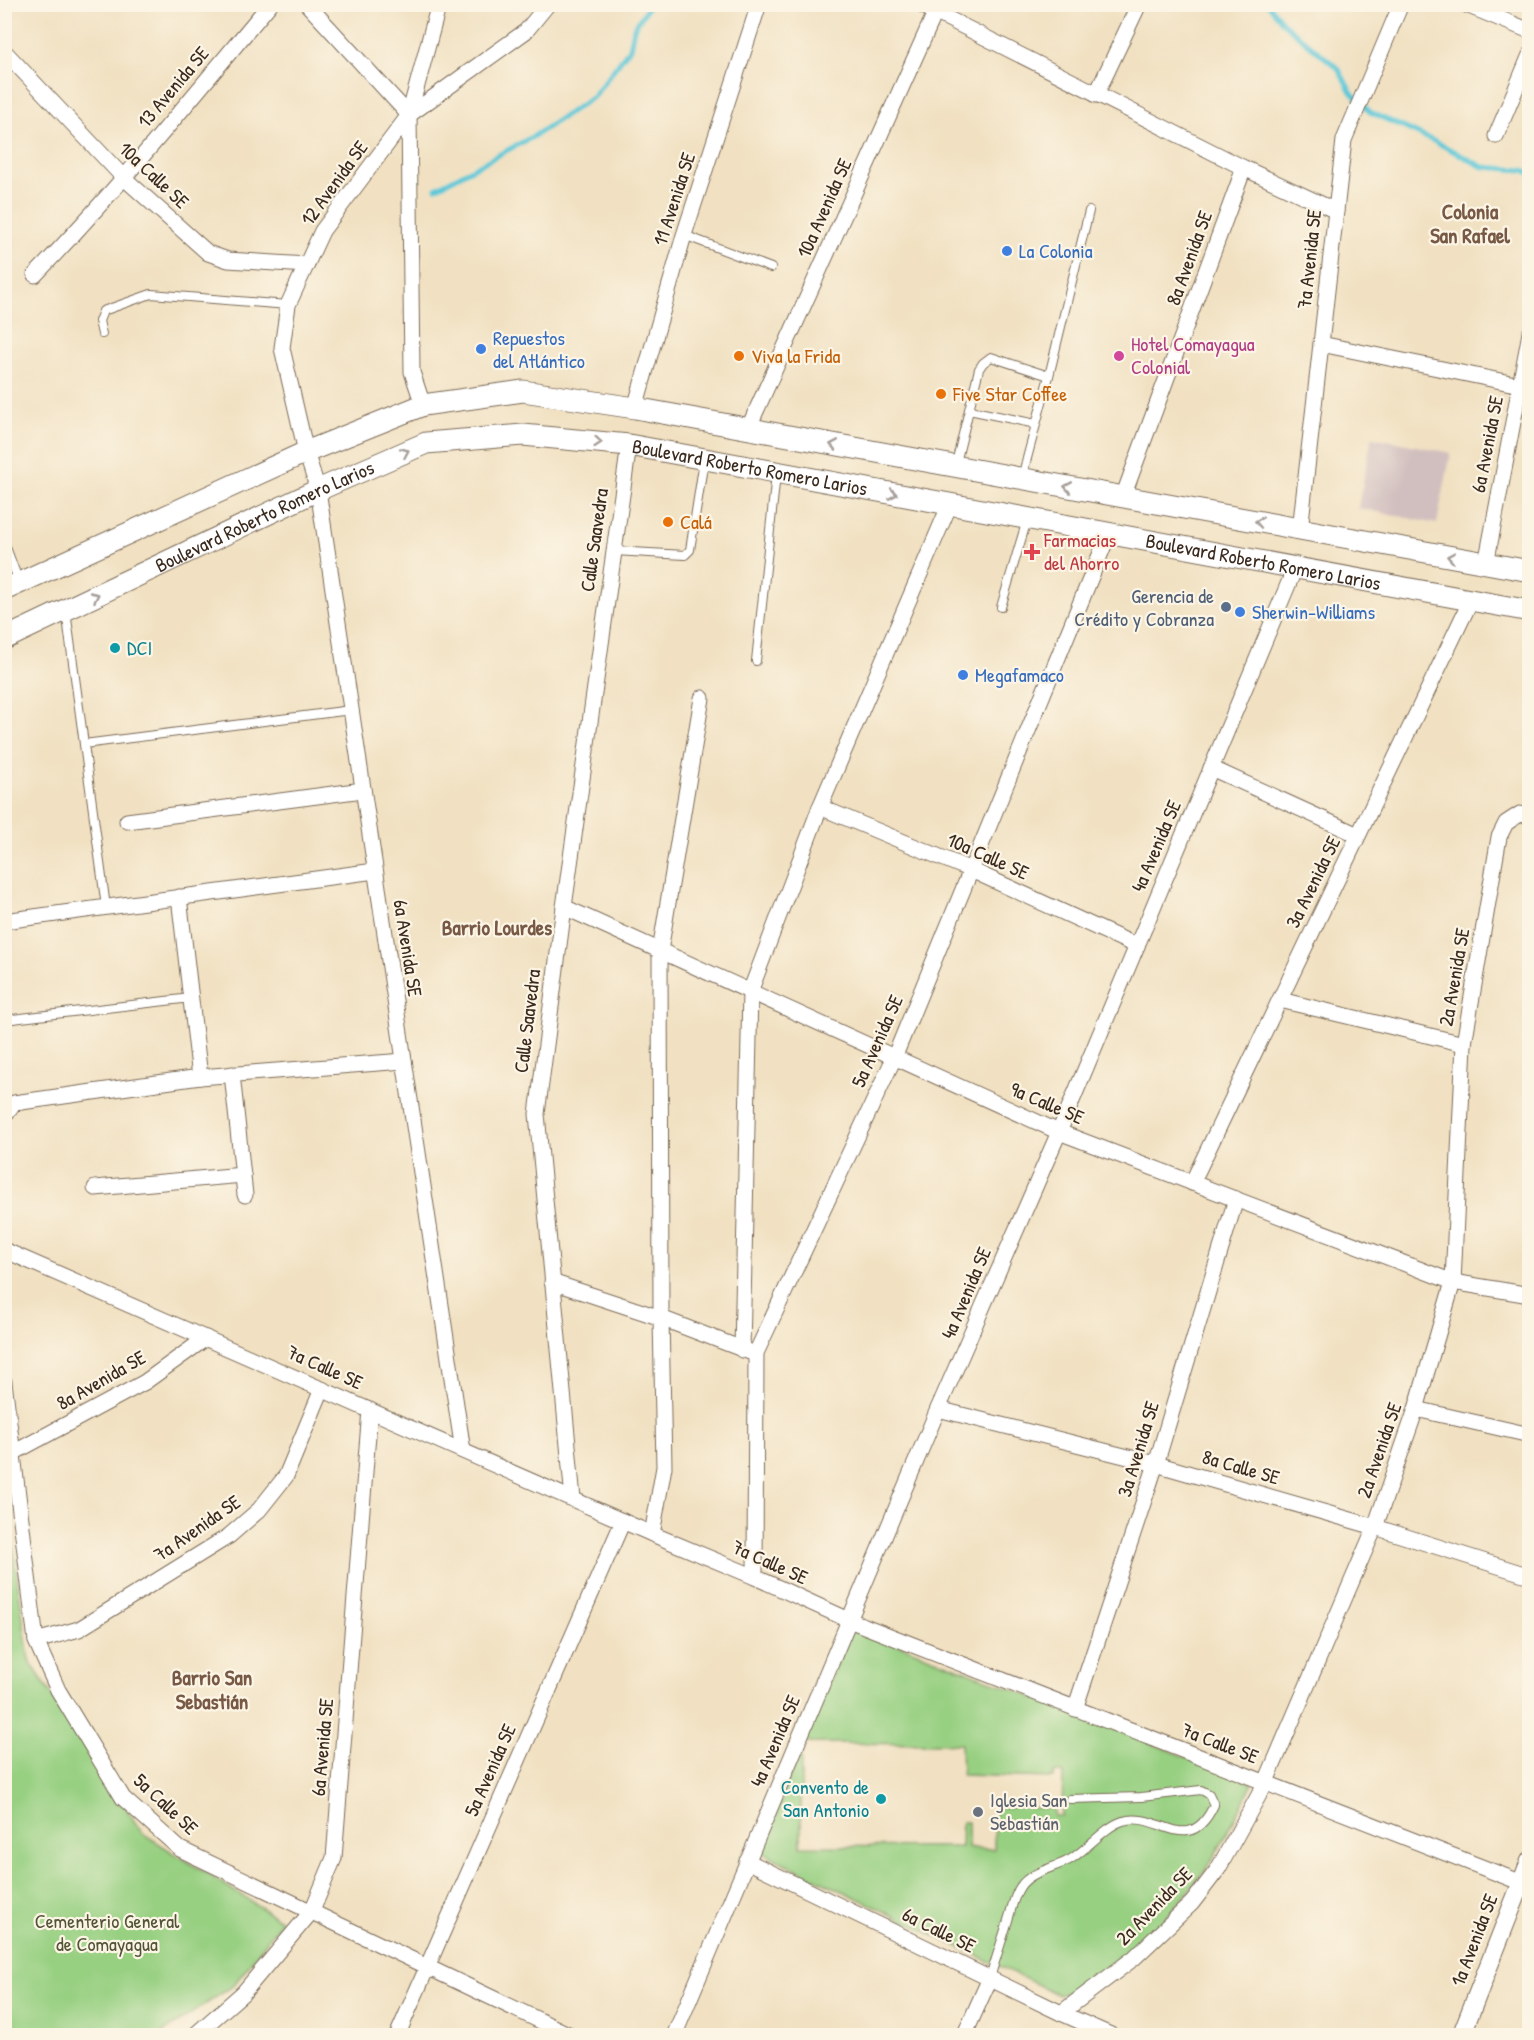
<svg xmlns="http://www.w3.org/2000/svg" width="1534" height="2040" viewBox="0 0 1534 2040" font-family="'Patrick Hand',sans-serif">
<rect width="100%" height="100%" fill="#fcf5e5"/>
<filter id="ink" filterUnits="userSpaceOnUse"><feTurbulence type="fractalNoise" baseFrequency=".0167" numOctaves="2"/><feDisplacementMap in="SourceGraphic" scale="12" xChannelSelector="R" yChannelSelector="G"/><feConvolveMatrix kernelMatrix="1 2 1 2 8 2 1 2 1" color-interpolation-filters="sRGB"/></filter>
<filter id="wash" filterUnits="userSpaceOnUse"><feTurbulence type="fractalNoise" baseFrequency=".008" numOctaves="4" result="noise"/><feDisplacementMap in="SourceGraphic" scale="24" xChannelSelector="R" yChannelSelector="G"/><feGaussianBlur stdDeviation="1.35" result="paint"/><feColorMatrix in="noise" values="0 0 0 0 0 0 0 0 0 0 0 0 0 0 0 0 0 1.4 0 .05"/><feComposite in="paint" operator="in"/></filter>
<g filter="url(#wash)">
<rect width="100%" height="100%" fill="#f1e1c2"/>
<!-- industrial -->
<path fill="#d1bfbf" d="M 1372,437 L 1451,453 L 1437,524 L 1358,508 Z"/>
<!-- green -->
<g fill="#98d082" stroke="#6a7d50" stroke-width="1.5" fill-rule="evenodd">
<path d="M 4,1486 L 29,1660 L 142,1833 L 282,1921 L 233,1986 L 159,2035 L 5,2035 Z"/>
<path d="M 853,1627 L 1253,1783 C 1240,1807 1229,1833 1214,1856 C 1185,1903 1113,1981 1059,1995 L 763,1853 L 801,1743 ZM 801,1743 L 961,1744 L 962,1775 L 1053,1778 L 1054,1773 L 1063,1773 L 1062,1816 L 1054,1816 L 1054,1808 L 995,1807 L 994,1849 L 968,1848 L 968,1822 L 962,1822 L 961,1847 L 801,1846 Z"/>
</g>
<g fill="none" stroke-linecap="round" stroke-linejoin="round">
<!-- stream -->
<g stroke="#5dc8d8" stroke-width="5">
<path d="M 1268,4 L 1284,24 L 1338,68 L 1351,92 L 1370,112 L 1440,144 L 1483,167 L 1523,170 L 1530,173"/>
<path d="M 436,188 L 534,136 L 593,97 L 630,48 L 634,28 L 650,4"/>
</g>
</g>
</g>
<g filter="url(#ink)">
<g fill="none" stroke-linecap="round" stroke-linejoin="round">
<!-- service casing -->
<g stroke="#7b6a57" stroke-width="10">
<g id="service">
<path d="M 684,235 L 771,268"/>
<path d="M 102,334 L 99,321 L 103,311 L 151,294 L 288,305"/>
<path d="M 969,410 L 1036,424"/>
<path d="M 956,463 L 979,369 L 983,363 L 991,357 L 1049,376"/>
<path d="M 1022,477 L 1049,376 L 1089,211"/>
<path d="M 4,542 L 19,582"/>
<path d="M 614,551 L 685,555 L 690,550 L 704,460"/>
<path d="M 1001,607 L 1027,520"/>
<path d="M 66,611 L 106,907"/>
<path d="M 756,661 L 776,474"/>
<path d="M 84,744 L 351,710"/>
<path d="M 4,1020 L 191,998"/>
<path d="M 990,1978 C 996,1958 1003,1937 1009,1917 C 1012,1907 1014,1896 1020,1887 C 1030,1871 1056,1868 1071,1859 C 1089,1848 1104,1827 1123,1821 C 1159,1810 1188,1860 1214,1805 L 1209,1794 L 1201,1790 L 1141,1797 L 1070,1799"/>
</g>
</g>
<!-- minor casing -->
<g stroke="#7b6a57" stroke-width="17">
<g id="minor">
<path d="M 307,4 L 409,115"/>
<path d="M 919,4 L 1244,168 L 1336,211"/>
<path d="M 1464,4 L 1530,31"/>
<path d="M 4,51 L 124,178 L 208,253 L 228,260 L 307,265"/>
<path d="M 1096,95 L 1139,4"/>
<path d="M 1496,136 L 1530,55"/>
<path d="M 35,275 C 118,189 193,96 270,4"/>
<path d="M 1321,344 L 1520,385"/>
<path d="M 423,405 L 412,372 L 409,115 L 439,4"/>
<path d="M 635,408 L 684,235 L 759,4"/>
<path d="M 748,429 L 939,4"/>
<path d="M 1123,497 L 1244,168"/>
<path d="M 1300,530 L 1344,140 L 1401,4"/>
<path d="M 1486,564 L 1530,333"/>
<path d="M 1211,768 L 1358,835"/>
<path d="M 820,807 L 971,870 L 1137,946"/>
<path d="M 127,821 L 363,790"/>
<path d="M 179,897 L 200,1077"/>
<path d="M 564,907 L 1059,1132 L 1453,1282 L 1530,1295"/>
<path d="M 4,921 L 375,871"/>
<path d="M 1280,1000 L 1464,1044"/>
<path d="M 232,1074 L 245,1195"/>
<path d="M 4,1116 L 14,1103 L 200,1077 L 404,1061"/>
<path d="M 1192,1183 L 1471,600"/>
<path d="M 95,1188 L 243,1175"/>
<path d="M 4,1250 L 652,1534 L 755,1577 L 849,1620 L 1530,1886"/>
<path d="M 552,1282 L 661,1318 L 750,1352"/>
<path d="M 742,1350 L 750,992 L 820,807 L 950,504"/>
<path d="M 4,1382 L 36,1641 L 58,1690 L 123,1798 L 180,1849 L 572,2036"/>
<path d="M 938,1409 L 1156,1464 L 1375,1527 L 1530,1576"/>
<path d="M 1416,1409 L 1530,1435"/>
<path d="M 463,1451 L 318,490 L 306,452 L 282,348 L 288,305 L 322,231 L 409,115 L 526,31 L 548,4"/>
<path d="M 13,1453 L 145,1382 L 206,1338"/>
<path d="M 573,1499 L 537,1114 L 564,907 L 629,445"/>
<path d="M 652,1534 L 664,1467 L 661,1318 L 660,951 L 702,698"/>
<path d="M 755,1577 L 756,1353 L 894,1058 L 1109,533"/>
<path d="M 36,1641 L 79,1629 L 229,1536 L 259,1510 L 286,1476 L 322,1389"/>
<path d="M 1075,1709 L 1156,1464 L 1236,1199"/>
<path d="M 747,1861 L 1061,2013 L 1113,2036"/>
<path d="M 1061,2013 L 1134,1958 L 1192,1903 L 1218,1869 L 1265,1784 L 1375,1527 L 1416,1409 L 1453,1282 L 1464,1044 L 1499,837 L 1506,823 L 1520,814 L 1530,816"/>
<path d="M 194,2036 L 243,1993 L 312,1911 L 334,1858 L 370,1410"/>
<path d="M 397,2036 L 623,1521"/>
<path d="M 674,2036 L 938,1409 L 1059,1132 L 1295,568"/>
<path d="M 964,2036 L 990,1978"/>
</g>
</g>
<!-- tertiary casing -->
<g stroke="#7b6a57" stroke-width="20">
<path id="tertiary" d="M 1461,2036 L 1530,1861"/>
</g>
<!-- secondary casing -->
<g stroke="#7b6a57" stroke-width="23">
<g id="secondary">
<path d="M 4,590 L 306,452 L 423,405 L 523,391 L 635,408 L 1530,571"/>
<path id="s1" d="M 4,639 L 318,490 L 426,443 L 523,435 L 629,445 L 1530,611"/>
</g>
</g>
<!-- service -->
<use href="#service" stroke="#fff" stroke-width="8"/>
<!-- minor -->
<use href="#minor" stroke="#fff" stroke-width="15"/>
<!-- tertiary -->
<use href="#tertiary" stroke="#fff" stroke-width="18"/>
<!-- secondary -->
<use href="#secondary" stroke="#fff" stroke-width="21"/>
</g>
<!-- one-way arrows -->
<defs><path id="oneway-chevron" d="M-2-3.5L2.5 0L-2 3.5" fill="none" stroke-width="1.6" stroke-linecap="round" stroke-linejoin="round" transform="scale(1.5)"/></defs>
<g stroke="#a79f9a">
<use href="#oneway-chevron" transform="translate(598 442) rotate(5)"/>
<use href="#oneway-chevron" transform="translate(834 445) rotate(-170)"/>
<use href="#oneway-chevron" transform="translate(405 452) rotate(-24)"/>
<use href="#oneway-chevron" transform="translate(1068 487) rotate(-170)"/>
<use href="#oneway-chevron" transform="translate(893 494) rotate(10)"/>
<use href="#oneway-chevron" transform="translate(1259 522) rotate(-170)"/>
<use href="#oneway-chevron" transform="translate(1451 557) rotate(-170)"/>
<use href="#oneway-chevron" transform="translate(95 596) rotate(-25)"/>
</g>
</g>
<!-- markers -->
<g fill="#3f7fe0" stroke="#fcf5e5" stroke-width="2">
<circle cx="1007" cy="251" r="6"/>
<circle cx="481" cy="349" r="6"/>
<circle cx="1240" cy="612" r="6"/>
<circle cx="963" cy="675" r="6"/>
</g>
<g fill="#e8710a" stroke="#fcf5e5" stroke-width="2">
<circle cx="739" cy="356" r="6"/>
<circle cx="941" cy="394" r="6"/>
<circle cx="668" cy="522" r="6"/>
</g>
<circle fill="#d1479c" stroke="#fcf5e5" stroke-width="2" cx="1119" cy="356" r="6"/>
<path fill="#e0444e" stroke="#fcf5e5" stroke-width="2" d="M1029 543h6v6h6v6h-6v6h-6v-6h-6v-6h6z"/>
<circle fill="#5c6f8a" stroke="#fcf5e5" stroke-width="2" cx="1226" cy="607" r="6"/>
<g fill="#0f9aa8" stroke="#fcf5e5" stroke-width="2">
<circle cx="115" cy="648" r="6"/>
<circle cx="881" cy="1799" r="6"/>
</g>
<circle fill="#6b7280" stroke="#fcf5e5" stroke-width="2" cx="978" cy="1812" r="6"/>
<g text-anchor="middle" stroke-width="4.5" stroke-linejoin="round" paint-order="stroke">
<!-- street labels -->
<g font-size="20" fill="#3b2a1e" stroke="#fcf5e5">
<text transform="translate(173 87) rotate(-50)" y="7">13 Avenida SE</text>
<text transform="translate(154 175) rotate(43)" y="7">10a Calle SE</text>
<text transform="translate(334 183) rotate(-54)" y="7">12 Avenida SE</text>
<text transform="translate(674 199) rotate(-72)" y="7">11 Avenida SE</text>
<text transform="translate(824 208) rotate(-66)" y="7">10a Avenida SE</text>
<text transform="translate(1189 258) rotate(-70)" y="7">8a Avenida SE</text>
<text transform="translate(1309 259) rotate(-84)" y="7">7a Avenida SE</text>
<text transform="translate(1487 444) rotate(-79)" y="7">6a Avenida SE</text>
<text dy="7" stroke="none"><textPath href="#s1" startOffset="792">Boulevard Roberto Romero Larios</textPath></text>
<text dy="7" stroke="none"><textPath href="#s1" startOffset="288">Boulevard Roberto Romero Larios</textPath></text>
<text transform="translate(594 540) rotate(-82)" y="7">Calle Saavedra</text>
<text dy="7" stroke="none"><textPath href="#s1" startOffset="1314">Boulevard Roberto Romero Larios</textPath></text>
<text transform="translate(1156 846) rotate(-67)" y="7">4a Avenida SE</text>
<text transform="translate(988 856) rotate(24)" y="7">10a Calle SE</text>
<text transform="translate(1313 882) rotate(-64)" y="7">3a Avenida SE</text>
<text transform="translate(408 948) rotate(81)" y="7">6a Avenida SE</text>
<text transform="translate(1454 977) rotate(-80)" y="7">2a Avenida SE</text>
<text transform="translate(527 1021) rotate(-83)" y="7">Calle Saavedra</text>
<text transform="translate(877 1041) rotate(-66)" y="7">5a Avenida SE</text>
<text transform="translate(1047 1103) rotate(23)" y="7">9a Calle SE</text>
<text transform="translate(966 1293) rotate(-67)" y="7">4a Avenida SE</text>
<text transform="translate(325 1367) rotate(24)" y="7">7a Calle SE</text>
<text transform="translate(101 1380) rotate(-30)" y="7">8a Avenida SE</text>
<text transform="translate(1138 1449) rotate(-73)" y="7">3a Avenida SE</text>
<text transform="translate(1379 1450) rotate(-71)" y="7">2a Avenida SE</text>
<text transform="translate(1241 1467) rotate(16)" y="7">8a Calle SE</text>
<text transform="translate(197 1528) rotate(-35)" y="7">7a Avenida SE</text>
<text transform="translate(770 1562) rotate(24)" y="7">7a Calle SE</text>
<text transform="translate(775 1741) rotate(-67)" y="7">4a Avenida SE</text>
<text transform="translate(1220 1743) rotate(21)" y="7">7a Calle SE</text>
<text transform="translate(322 1747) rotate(-85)" y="7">6a Avenida SE</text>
<text transform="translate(490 1770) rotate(-66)" y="7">5a Avenida SE</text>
<text transform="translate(166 1804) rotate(43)" y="7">5a Calle SE</text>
<text transform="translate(1154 1906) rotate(-46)" y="7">2a Avenida SE</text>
<text transform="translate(939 1930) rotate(26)" y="7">6a Calle SE</text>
<text transform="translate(1474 1940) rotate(-69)" y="7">1a Avenida SE</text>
</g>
<!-- shop labels -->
<g font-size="20" fill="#366cbe" stroke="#fcf5e5" text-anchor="start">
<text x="1019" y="258">La Colonia</text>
<text x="493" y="345">Repuestos<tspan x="493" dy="23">del Atlántico</tspan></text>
<text x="1252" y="619">Sherwin-Williams</text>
<text x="975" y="682">Megafamaco</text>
</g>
<!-- hotel labels -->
<g font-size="20" fill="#b23c85" stroke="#fcf5e5" text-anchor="start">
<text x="1131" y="351">Hotel Comayagua<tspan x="1131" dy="23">Colonial</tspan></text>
</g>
<!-- food labels -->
<g font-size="20" fill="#c56008" stroke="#fcf5e5" text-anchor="start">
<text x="751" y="363">Viva la Frida</text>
<text x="953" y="401">Five Star Coffee</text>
<text x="680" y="529">Calá</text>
</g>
<!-- health labels -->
<g font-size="20" fill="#be3a42" stroke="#fcf5e5" text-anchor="start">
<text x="1044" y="547">Farmacias<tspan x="1044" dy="23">del Ahorro</tspan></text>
</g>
<!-- service labels -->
<g font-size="20" fill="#4e5e75" stroke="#fcf5e5" text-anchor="end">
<text x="1214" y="603">Gerencia de<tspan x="1214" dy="23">Crédito y Cobranza</tspan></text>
</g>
<!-- culture labels -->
<g font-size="20" fill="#0d838f" stroke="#fcf5e5" text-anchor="start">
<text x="127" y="655">DCI</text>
<text x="869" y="1794" text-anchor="end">Convento de<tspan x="869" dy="23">San Antonio</tspan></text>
</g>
<!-- worship labels -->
<g font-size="20" fill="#5b616d" stroke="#fcf5e5" text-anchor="start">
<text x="990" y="1807">Iglesia San<tspan x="990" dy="23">Sebastián</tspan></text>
</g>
<!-- park labels -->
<g font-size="20" fill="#525437" stroke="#fcf5e5">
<text x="107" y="1928">Cementerio General<tspan x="107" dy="23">de Comayagua</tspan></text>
</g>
<!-- neighbourhood labels -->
<g font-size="21" font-weight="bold" fill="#775946" stroke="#fcf5e5">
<text x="1470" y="219">Colonia<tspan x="1470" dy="24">San Rafael</tspan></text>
<text x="497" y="935">Barrio Lourdes</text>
<text x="212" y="1685">Barrio San<tspan x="212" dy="24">Sebastián</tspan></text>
</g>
</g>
<!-- margin -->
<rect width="1534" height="2040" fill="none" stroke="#fcf5e5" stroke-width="24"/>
</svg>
